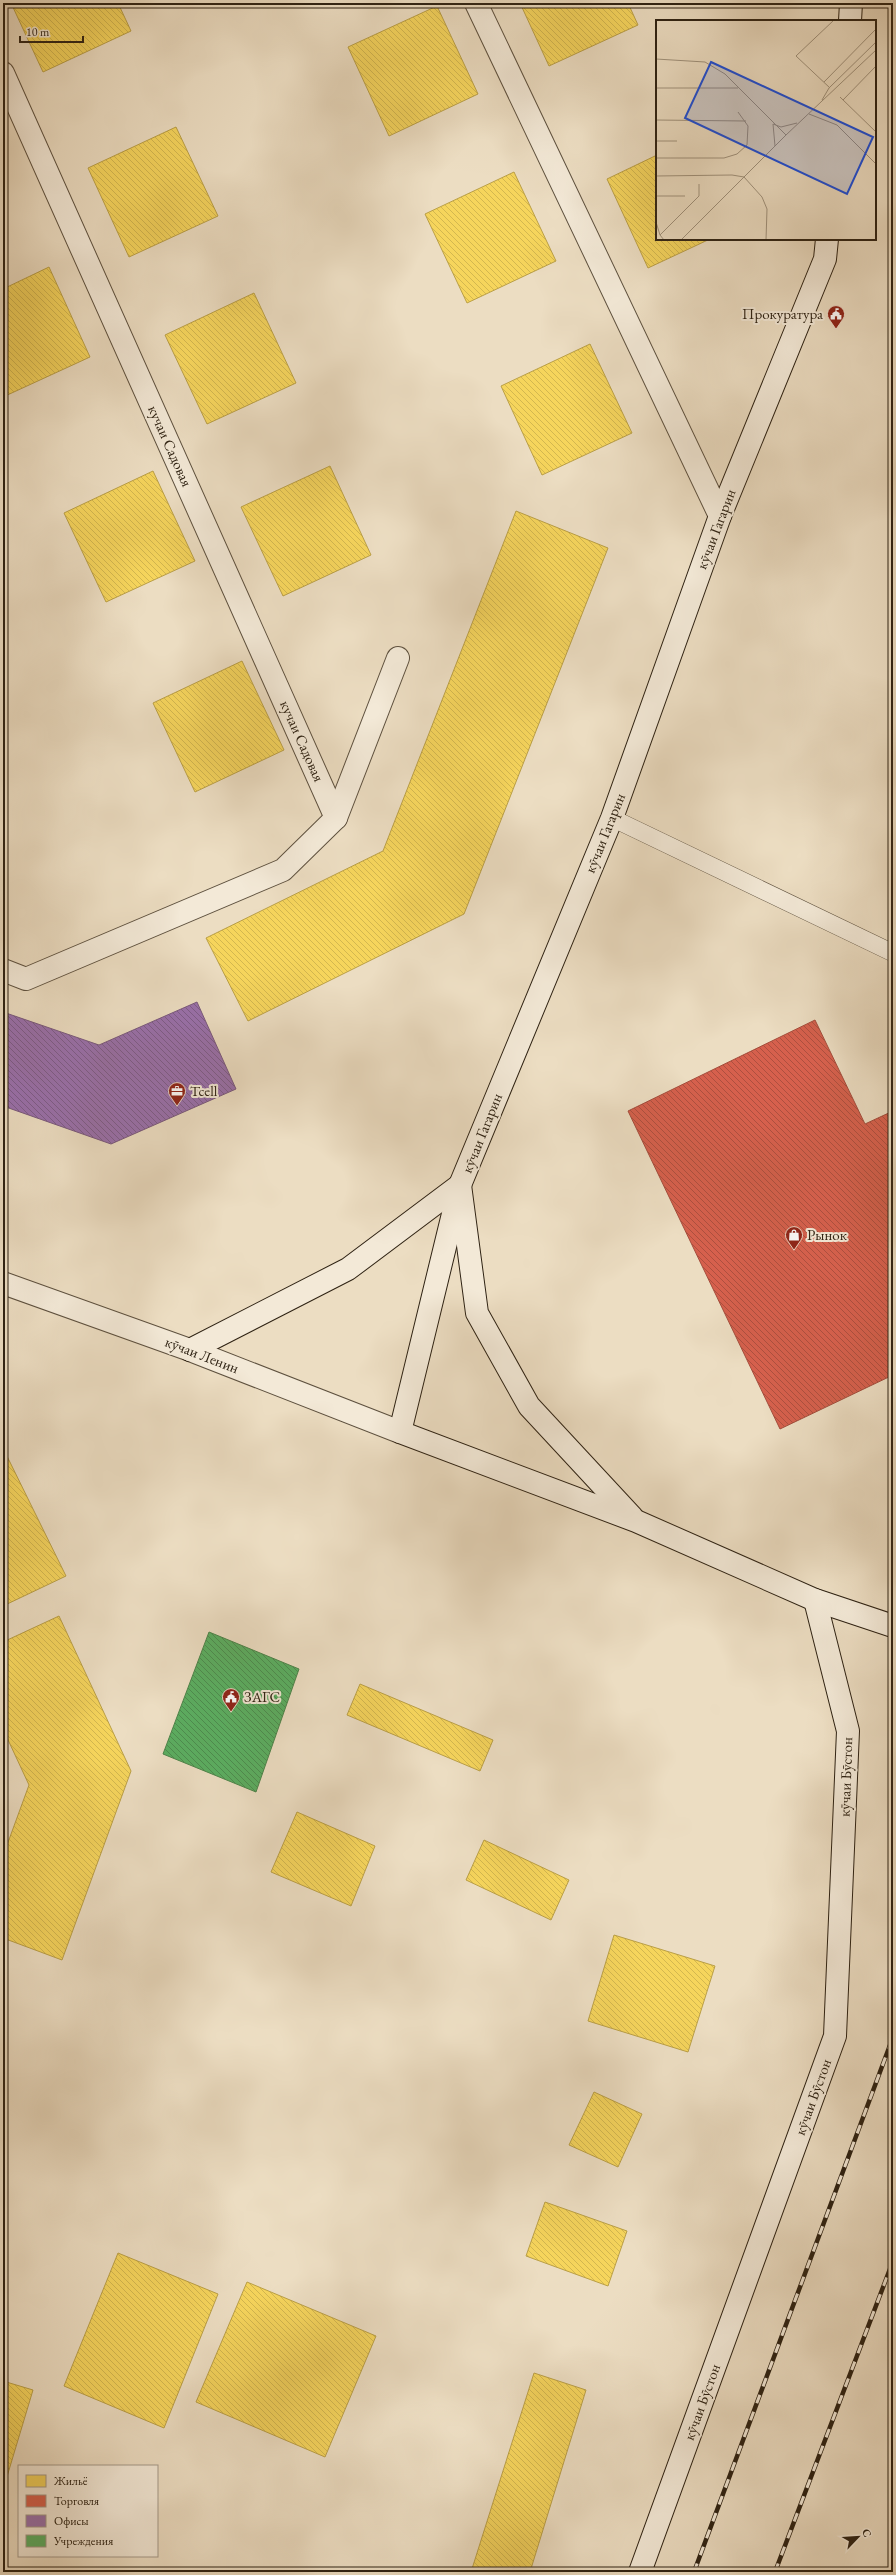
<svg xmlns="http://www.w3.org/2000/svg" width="896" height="2575" viewBox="0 0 896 2575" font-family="'EB Garamond',serif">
<defs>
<pattern id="homes-back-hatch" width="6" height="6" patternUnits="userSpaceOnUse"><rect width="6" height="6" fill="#f6d55c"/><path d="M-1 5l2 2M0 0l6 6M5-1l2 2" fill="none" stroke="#d3b74f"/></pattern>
<pattern id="shops-back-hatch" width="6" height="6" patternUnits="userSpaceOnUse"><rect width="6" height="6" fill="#d6604d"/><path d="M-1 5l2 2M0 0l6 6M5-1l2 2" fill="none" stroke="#ae4f3f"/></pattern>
<pattern id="offices-back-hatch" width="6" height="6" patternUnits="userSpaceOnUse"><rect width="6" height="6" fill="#9970ab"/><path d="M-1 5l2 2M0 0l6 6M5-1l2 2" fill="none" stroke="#7d5c8a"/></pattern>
<pattern id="public-back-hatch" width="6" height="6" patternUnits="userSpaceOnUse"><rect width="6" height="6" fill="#5aae61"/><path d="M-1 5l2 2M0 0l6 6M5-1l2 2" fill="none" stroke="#4b8d4f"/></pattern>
</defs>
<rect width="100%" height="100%" fill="#ecddc2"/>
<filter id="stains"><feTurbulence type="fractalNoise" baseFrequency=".005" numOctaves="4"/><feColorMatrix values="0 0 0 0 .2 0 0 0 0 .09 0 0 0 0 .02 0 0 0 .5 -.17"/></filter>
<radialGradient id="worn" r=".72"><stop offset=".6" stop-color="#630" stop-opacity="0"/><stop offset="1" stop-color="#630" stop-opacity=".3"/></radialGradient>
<!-- homes -->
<g fill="url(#homes-back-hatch)" stroke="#ba9f46">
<path d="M 11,3 L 118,3 L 131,31 L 43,72 Z"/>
<path d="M 520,3 L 628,3 L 638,25 L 549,66 Z"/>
<path d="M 437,6 L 478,94 L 389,136 L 348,47 Z"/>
<path d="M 176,127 L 218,216 L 129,257 L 88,168 Z"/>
<path d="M 657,155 L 657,239 L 710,239 L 648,268 L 607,179 Z"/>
<path d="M 514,172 L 556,261 L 467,303 L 425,214 Z"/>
<path d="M 49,267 L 90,357 L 3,397 L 3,289 Z"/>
<path d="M 254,293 L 296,383 L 207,424 L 165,335 Z"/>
<path d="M 590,344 L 632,433 L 542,475 L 501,386 Z"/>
<path d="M 330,466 L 371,555 L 283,596 L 241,507 Z"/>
<path d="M 153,471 L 195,561 L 106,602 L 64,513 Z"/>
<path d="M 516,511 L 608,548 L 464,914 L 248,1021 L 206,938 L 383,851 Z"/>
<path d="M 242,661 L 284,750 L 195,792 L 153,703 Z"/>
<path d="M 3,1448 L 66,1576 L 3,1606 Z"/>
<path d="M 59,1616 L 131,1771 L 62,1960 L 3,1938 L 3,1856 L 29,1785 L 3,1729 L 3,1642 Z"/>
<path d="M 360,1684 L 493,1740 L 480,1771 L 347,1715 Z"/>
<path d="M 297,1812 L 375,1846 L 351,1906 L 271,1872 Z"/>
<path d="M 484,1840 L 569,1880 L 551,1920 L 466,1880 Z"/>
<path d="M 614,1935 L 715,1966 L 688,2052 L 588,2021 Z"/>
<path d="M 594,2092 L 642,2114 L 618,2167 L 569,2145 Z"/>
<path d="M 545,2202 L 627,2231 L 608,2286 L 526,2256 Z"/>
<path d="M 118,2253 L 218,2294 L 164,2428 L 64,2386 Z"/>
<path d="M 247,2282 L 376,2336 L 325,2457 L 196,2402 Z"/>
<path d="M 534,2373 L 586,2390 L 530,2572 L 471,2572 Z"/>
<path d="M 3,2381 L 33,2390 L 3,2490 Z"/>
</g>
<!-- shops -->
<path fill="url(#shops-back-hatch)" stroke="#a44d3c" d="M 815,1020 L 865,1124 L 893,1111 L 893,1375 L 780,1429 L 628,1111 Z"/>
<!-- offices -->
<path fill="url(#offices-back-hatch)" stroke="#79597d" d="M 197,1002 L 236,1089 L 111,1144 L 3,1106 L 3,1012 L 99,1045 Z"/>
<!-- public -->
<path fill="url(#public-back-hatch)" stroke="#4d844a" d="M 209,1632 L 299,1669 L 256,1792 L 163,1754 Z"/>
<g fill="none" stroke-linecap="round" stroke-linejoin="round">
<!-- service casing -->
<g stroke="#5e513f" stroke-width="18">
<path id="service" d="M 612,818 L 893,953"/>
</g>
<!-- minor casing -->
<g stroke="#5e513f" stroke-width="24">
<g id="minor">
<path d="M 476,3 L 720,516"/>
<path d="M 3,73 L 336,818"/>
<path d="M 3,970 L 26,979 L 283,870 L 336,818 L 398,658"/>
</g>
</g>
<!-- tertiary casing -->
<g stroke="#5e513f" stroke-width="24">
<path id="tertiary" d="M 3,1283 L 190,1350 L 400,1432"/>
</g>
<!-- secondary casing -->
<g stroke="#2e2213" stroke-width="24">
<g id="secondary">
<path d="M 850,21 L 851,3"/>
<path d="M 827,239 L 825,259 L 720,516 L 612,818 L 460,1185 L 400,1432 L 636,1521 L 815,1600 L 893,1626"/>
<path d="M 190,1350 L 348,1269 L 460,1185 L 477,1313 L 529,1406 L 632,1517"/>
<path d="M 640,2572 L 835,2036 L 848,1731 L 815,1600"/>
</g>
</g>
<!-- service -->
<use href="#service" stroke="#f3e9d7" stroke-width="17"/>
<!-- minor -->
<use href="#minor" stroke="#f3e9d7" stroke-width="22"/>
<!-- tertiary -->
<use href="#tertiary" stroke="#f3e9d7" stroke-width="22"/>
<!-- secondary -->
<use href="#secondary" stroke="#f3e9d7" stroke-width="22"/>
<!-- rail casing -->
<g stroke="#2e2213" stroke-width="4.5">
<g id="rail">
<path d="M 694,2572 L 893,2037"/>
<path d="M 775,2572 L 893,2261"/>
</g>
</g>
<!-- rail -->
<use href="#rail" stroke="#f3e9d7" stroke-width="3" stroke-dasharray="9" stroke-linecap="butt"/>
</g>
<!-- icons -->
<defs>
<g id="civic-pin" transform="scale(0.9)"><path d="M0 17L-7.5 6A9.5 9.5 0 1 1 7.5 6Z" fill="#8f2418" stroke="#f3e9d7"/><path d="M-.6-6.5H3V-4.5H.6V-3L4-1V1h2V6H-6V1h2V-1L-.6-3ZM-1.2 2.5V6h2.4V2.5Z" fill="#fff"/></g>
<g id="office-pin" transform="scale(0.9)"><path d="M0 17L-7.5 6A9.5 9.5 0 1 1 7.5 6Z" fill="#8f2418" stroke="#f3e9d7"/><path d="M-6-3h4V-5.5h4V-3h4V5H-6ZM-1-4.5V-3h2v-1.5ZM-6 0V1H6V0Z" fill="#fff"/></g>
<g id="shop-pin" transform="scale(0.9)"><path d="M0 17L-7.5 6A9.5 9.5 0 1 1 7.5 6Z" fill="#8f2418" stroke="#f3e9d7"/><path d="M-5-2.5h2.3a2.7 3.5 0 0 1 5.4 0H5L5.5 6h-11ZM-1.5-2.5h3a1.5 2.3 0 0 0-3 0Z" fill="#fff"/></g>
</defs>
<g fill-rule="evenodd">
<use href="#civic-pin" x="836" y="314"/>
<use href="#office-pin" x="177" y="1091"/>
<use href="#shop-pin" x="794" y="1235"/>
<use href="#civic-pin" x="231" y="1697"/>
</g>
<g text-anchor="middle" stroke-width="4" stroke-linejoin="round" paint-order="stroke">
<!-- poi labels -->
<g font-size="15" fill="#2e2213" stroke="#f3e9d7" text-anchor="start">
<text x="823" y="319" text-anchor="end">Прокуратура</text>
<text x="190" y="1096">Tcell</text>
<text x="807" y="1240">Рынок</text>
<text x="244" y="1702">ЗАГС</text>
</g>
<!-- street labels -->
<g font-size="15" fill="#2e2213" stroke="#f3e9d7">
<text transform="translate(170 446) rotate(66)" y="5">кучаи Садовая</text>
<text transform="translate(716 529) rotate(-69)" y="5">кӯчаи Гагарин</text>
<text transform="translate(302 741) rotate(66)" y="5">кучаи Садовая</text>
<text transform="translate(605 833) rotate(-68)" y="5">кӯчаи Гагарин</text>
<text transform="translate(482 1133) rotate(-68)" y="5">кӯчаи Гагарин</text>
<text transform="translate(202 1355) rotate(21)" y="5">кӯчаи Ленин</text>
<text transform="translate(846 1777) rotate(-88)" y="5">кӯчаи Бӯстон</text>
<text transform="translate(813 2097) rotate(-70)" y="5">кӯчаи Бӯстон</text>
<text transform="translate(702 2402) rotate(-70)" y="5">кӯчаи Бӯстон</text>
</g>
</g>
<!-- overview -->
<g transform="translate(656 20)">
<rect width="220" height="220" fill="#ecddc2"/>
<path fill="none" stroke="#a0927c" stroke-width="1" d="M 0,39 L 49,42 L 69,54 L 130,115 L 220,30M 168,62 L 220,9M 0,68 L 82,68M 174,68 L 140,36 L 178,0M 184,77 L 220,112M 166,80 L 173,68 L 220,22M 187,80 L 220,46M 153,94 L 181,105 L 220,144M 0,100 L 90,101M 0,121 L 21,121M 119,126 L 117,104 L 125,107 L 141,103M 0,138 L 68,138 L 81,134 L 91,125 L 92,106 L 82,92M 0,156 L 76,155 L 88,157 L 106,177 L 111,189 L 110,220M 0,176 L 29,176M 0,202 L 4,215 L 8,220M 4,215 L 43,176 L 43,164M 25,220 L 130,115"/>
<path fill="#1d4ed8" fill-opacity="0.15" stroke="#1d4ed8" stroke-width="2" d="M 55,42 L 217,117 L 191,174 L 29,98 Z"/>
<rect width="220" height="220" fill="none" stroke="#2e2213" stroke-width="2"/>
</g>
<!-- margin -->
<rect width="896" height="2575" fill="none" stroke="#ecddc2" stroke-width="16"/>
<rect x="4" y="4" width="888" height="2567" fill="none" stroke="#2e2213" stroke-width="2"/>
<rect x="8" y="8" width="880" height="2559" fill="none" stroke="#2e2213"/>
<!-- legend -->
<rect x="18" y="2465" width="140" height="92" fill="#f3e9d7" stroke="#a49989"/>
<rect x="26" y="2475" width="20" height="12" fill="#f6d55c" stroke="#a49989"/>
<text x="54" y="2485" font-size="12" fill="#2e2213">Жильё</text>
<rect x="26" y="2495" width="20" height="12" fill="#d6604d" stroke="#a49989"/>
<text x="54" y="2505" font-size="12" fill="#2e2213">Торговля</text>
<rect x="26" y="2515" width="20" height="12" fill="#9970ab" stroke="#a49989"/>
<text x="54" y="2525" font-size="12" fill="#2e2213">Офисы</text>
<rect x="26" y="2535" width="20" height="12" fill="#5aae61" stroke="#a49989"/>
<text x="54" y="2545" font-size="12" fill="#2e2213">Учреждения</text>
<!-- north arrow -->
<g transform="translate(858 2537) rotate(65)" stroke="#f3e9d7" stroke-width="3" paint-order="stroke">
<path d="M0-3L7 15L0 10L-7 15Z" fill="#2e2213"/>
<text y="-6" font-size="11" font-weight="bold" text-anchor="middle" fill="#2e2213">С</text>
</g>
<!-- scale -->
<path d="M20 36v6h63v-6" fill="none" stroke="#2e2213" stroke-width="2"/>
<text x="26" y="36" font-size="12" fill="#2e2213" stroke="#f3e9d7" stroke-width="3" paint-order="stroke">10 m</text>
<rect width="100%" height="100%" filter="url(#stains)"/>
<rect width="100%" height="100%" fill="url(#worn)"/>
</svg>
